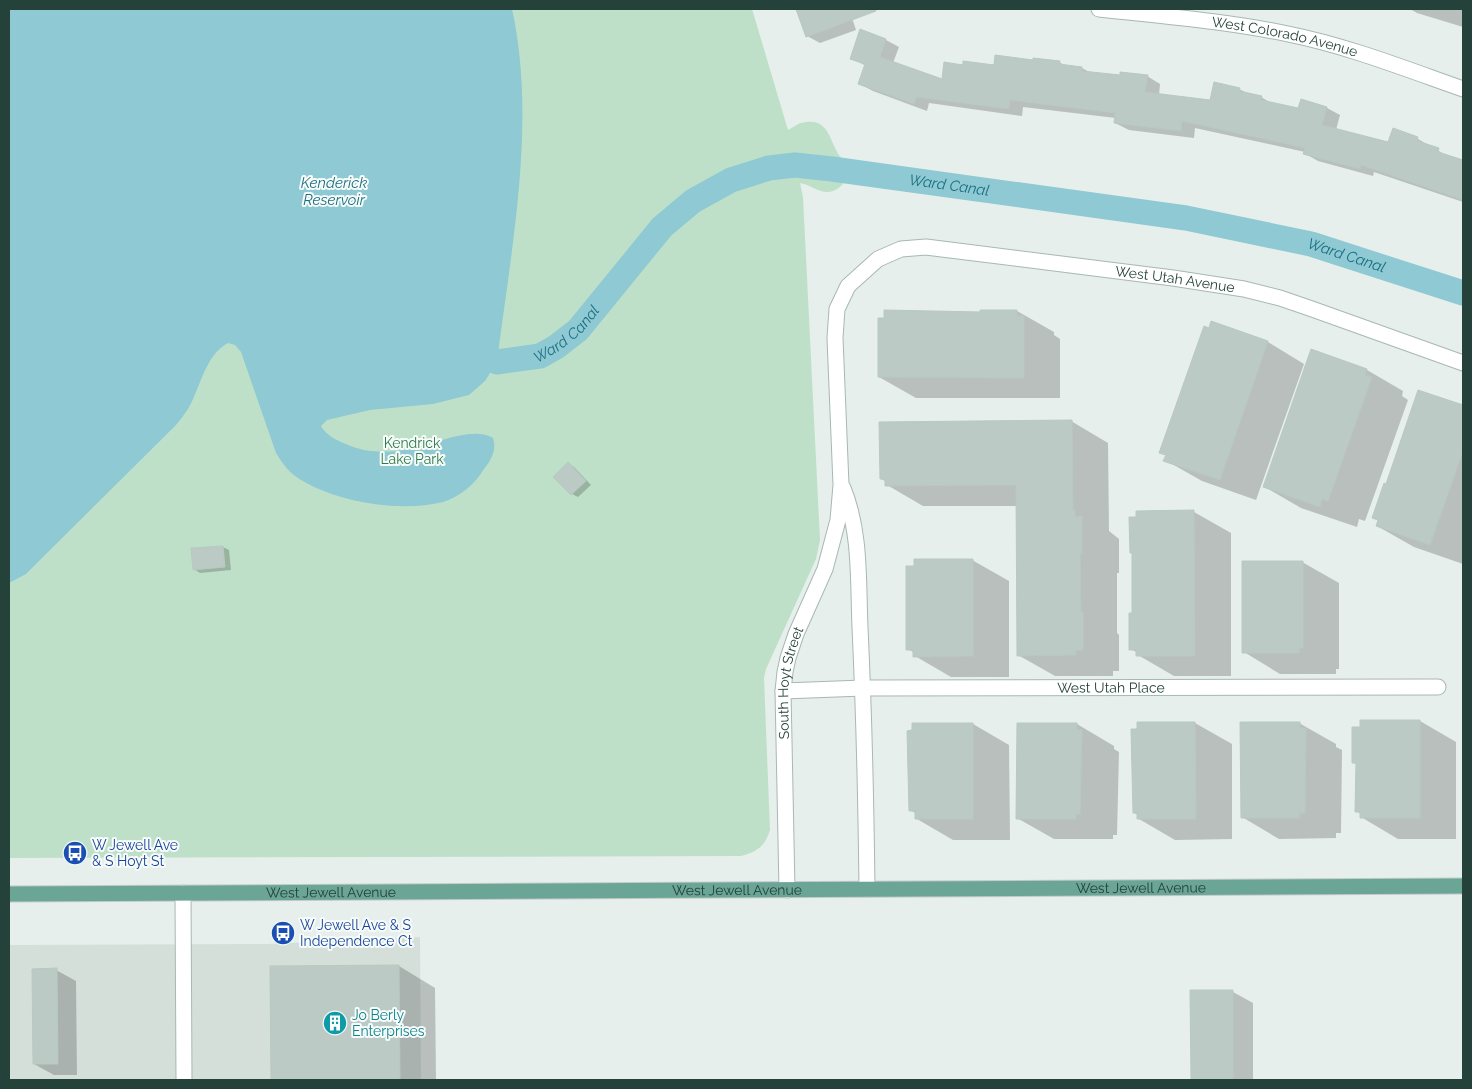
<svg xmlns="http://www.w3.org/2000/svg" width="1472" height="1089" viewBox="0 0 1472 1089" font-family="Raleway,sans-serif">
<rect width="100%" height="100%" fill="#e6efeb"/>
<!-- built -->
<path fill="#d4dfda" d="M 420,937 L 421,1080 L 9,1080 L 9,945 L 267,944 Z"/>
<!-- green -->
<path fill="#bfe0c8" d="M 9,9 L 752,9 L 788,130 C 792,128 797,124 801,123 C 825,117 828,133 836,150 C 838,155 842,158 845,163 C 852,175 843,190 829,192 C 819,193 809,184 800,183 L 803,197 L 820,540 L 816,559 L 766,669 L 764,678 L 770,830 C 765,846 757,852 741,856 L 9,858 Z"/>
<!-- water -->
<path fill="#8ec9d4" d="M 9,9 L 512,9 C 537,122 511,249 497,362 L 485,381 L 469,395 L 433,404 L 370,410 L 327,420 L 321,426 C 326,435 336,440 346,444 C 367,454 391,453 414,448 C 437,443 473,426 493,438 C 497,450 491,460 484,469 C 475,484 460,497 443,502 C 400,513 332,502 295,476 C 287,470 281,461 276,453 L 241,352 L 235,345 L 228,343 C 205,355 200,389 188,409 C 184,415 180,420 176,425 L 45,555 L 26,574 L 9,583 Z"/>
<!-- shadow -->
<g fill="#0003">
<path d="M 797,9 L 849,9 L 856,30 L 820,43 L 807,36 Z"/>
<path d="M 1410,9 L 1463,9 L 1463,27 L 1417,13 Z"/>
<path d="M 861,31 L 886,40 L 899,47 L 893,63 L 943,81 L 964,66 L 1059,62 L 1066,66 L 1082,68 L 1091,73 L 1121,77 L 1147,76 L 1160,84 L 1159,95 L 1211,101 L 1239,89 L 1249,94 L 1261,97 L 1273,104 L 1299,110 L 1327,108 L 1340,115 L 1336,130 L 1389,144 L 1394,130 L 1418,139 L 1451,158 L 1463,162 L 1463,202 L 1374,172 L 1373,176 L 1318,161 L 1304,153 L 1305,152 L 1195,128 L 1194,138 L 1129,130 L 1115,123 L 1116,118 L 1023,107 L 1022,116 L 929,103 L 927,111 L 873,91 L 860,84 L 866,66 L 851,58 Z"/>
<path d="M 1017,311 L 1054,332 L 1054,335 L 1060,339 L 1060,398 L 916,398 L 879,377 L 981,313 Z"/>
<path d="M 1212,323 L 1268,342 L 1304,364 L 1256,500 L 1202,481 L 1165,460 L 1167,456 L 1161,452 Z"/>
<path d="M 1312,351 L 1367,370 L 1403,391 L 1402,396 L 1408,400 L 1365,521 L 1359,519 L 1357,527 L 1301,508 L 1265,487 Z"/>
<path d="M 1419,391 L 1463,407 L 1463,564 L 1414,547 L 1377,526 L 1379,521 L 1374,518 L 1387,485 Z"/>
<path d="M 1071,421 L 1108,443 L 1109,531 L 1119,539 L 1119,573 L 1117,573 L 1117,633 L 1119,635 L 1119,671 L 1113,671 L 1113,676 L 1055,676 L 1018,655 L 1017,506 L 923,506 L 887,485 L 887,482 L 881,479 Z"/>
<path d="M 568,464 L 574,467 L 591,485 L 578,497 L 572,494 Z"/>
<path d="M 1194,512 L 1231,533 L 1231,676 L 1174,676 L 1138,655 L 1138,653 L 1131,649 L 1134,614 Z"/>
<path d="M 223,547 L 229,550 L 231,570 L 200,573 L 194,569 Z"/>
<path d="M 972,560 L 1009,581 L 1009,677 L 951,677 L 915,656 L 915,653 L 908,649 Z"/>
<path d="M 1302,562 L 1339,583 L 1339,669 L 1336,669 L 1336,674 L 1280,674 L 1244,652 Z"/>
<path d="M 1420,721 L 1456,742 L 1456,839 L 1398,839 L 1361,817 L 1361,814 L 1356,811 L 1357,764 L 1354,763 L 1361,728 Z"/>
<path d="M 1195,723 L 1232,744 L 1232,839 L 1175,840 L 1139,819 L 1139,815 L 1134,813 L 1138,724 Z"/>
<path d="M 1299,723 L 1336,744 L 1336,747 L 1342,750 L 1341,833 L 1336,833 L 1336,838 L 1279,839 L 1242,817 Z"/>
<path d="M 973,724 L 1009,745 L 1010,840 L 953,840 L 917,819 L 917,814 L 910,810 Z"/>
<path d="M 1077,724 L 1114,746 L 1114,749 L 1119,752 L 1117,835 L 1113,835 L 1113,839 L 1054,839 L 1017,818 Z"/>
<path d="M 399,966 L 435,988 L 436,1080 L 272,1080 L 271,968 Z"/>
<path d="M 56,970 L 76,981 L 77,1075 L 54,1075 L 34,1064 Z"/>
<path d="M 1192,992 L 1233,992 L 1253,1003 L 1253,1080 L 1192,1080 Z"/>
</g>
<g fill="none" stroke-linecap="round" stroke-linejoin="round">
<!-- canal -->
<path stroke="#8ec9d4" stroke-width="25" id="s1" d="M 497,362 L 540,356 L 556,347 L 578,330 L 662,227 L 693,201 L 731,180 L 769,168 L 795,165 L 832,169 L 1186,218 L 1311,244 L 1463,293"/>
</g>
<!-- building -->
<g fill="#bbcac4" stroke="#b8c9c2">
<path d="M 796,9 L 876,9 L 876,11 L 806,37 Z"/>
<path d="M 860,29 L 886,39 L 880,57 L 942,79 L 944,62 L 963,65 L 963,61 L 994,65 L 995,55 L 1033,60 L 1033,58 L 1060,61 L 1059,64 L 1082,67 L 1082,71 L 1120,75 L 1120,72 L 1148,75 L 1145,92 L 1210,100 L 1214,82 L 1240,88 L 1239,91 L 1262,96 L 1261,100 L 1298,108 L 1301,99 L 1327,107 L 1322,125 L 1388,142 L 1393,128 L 1418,137 L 1417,141 L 1439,148 L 1438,152 L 1463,160 L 1463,200 L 1361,165 L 1360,169 L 1303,154 L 1305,148 L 1182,121 L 1181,131 L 1114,123 L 1115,113 L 1010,100 L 1009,109 L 916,97 L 914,104 L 858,84 L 865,64 L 850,59 Z"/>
<path d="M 884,310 L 980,312 L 980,310 L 1017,310 L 1017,316 L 1024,316 L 1024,378 L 878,377 L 878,318 L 884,318 Z"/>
<path d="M 1211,321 L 1268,341 L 1220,480 L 1163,461 L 1166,455 L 1159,453 L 1204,326 L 1209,328 Z"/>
<path d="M 1311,349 L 1367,369 L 1365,375 L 1372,377 L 1328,501 L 1322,499 L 1320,507 L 1263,487 Z"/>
<path d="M 1418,390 L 1463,405 L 1463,451 L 1430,545 L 1376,526 L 1378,520 L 1372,518 L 1384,483 L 1386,484 Z"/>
<path d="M 1072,420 L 1073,510 L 1075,510 L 1075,517 L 1082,516 L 1082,553 L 1080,553 L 1081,612 L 1083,612 L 1083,650 L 1076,650 L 1076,655 L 1017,656 L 1016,485 L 885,486 L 885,479 L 880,479 L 879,422 Z"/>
<path d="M 568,462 L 586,481 L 571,495 L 553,477 Z"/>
<path d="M 1194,510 L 1195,656 L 1136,656 L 1136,650 L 1129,650 L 1129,613 L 1132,613 L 1132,553 L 1130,553 L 1129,517 L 1136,517 L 1136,511 Z"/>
<path d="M 223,546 L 225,567 L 193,570 L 191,548 Z"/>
<path d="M 914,559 L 973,559 L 973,656 L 913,657 L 913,650 L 906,650 L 906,566 L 914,566 Z"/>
<path d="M 1242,561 L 1303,561 L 1303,648 L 1299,648 L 1299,653 L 1242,653 Z"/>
<path d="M 1360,720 L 1420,720 L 1420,818 L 1360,818 L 1360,812 L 1355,812 L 1356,763 L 1352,763 L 1352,727 L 1360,727 Z"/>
<path d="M 1137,722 L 1195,722 L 1196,819 L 1137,819 L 1137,813 L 1133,813 L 1131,729 L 1137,729 Z"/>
<path d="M 1240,722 L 1300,722 L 1300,728 L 1306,728 L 1305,813 L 1299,813 L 1300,818 L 1241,818 Z"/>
<path d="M 912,723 L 973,723 L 973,819 L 915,819 L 915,811 L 909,811 L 907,731 L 912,730 Z"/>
<path d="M 1017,723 L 1077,723 L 1077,730 L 1082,730 L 1080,814 L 1076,814 L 1076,819 L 1016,819 Z"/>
<path d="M 399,965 L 400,1080 L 271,1080 L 270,966 Z"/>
<path d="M 57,968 L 58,1064 L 33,1064 L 32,969 Z"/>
<path d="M 1190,990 L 1233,990 L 1233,1080 L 1191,1080 Z"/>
</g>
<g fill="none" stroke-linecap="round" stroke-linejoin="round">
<!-- minor casing -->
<g stroke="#a8b8b2" stroke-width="17">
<g id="minor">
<path id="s2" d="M 1099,9 C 1162,16 1226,21 1288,34 C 1348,46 1406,69 1463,89"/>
<path d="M 843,488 C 861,532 858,581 860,627 C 864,714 866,801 867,889"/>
<path id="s3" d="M 783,691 L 863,688 L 1438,687"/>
<path id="s4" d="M 787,890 L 783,691 L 785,672 L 788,658 L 796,634 L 825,569 L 838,520 L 841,485 L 835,338 L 837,309 L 848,286 L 878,259 L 901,249 L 926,247 L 1173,278 L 1244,289 L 1280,298 L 1312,309 L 1463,363"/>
<path d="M 183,893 L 184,1080"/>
</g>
</g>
<!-- major casing -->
<g stroke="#c2cac8" stroke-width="17">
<g id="major">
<path id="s5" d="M 9,894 L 1463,886"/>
</g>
</g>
<!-- minor -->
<use href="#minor" stroke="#fff" stroke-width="15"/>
<!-- major -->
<use href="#major" stroke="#6aa596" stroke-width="15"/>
</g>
<!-- icons -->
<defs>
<g id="bus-disc" transform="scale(1.25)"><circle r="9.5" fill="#1a4fb4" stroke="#f7fbf9"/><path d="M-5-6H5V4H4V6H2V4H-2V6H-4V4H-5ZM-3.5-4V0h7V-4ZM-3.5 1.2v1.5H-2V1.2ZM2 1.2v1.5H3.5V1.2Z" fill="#fff"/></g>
<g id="building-disc" transform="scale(1.25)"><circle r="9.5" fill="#0f9aa8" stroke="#f7fbf9"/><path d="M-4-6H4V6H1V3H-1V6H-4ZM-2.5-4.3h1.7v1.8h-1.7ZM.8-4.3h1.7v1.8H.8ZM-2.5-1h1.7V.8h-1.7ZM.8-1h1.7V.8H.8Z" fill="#fff"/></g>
</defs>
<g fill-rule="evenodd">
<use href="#bus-disc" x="75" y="853"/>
<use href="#bus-disc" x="283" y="933"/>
<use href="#building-disc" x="335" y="1023"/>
</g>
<g text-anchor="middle" stroke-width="4" stroke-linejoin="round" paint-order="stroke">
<!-- street labels -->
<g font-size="14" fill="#24423a" stroke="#f7fbf9">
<text dy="5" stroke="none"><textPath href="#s2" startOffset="188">West Colorado Avenue</textPath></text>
<text dy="5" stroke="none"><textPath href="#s4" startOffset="958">West Utah Avenue</textPath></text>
<text dy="5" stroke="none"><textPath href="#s4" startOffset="208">South Hoyt Street</textPath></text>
<text dy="5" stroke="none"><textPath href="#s3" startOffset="328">West Utah Place</textPath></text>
<text dy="5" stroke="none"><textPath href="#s5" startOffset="1132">West Jewell Avenue</textPath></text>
<text dy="5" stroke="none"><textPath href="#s5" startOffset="728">West Jewell Avenue</textPath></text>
<text dy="5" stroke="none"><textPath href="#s5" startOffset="322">West Jewell Avenue</textPath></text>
</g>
<!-- park labels -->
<g font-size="14" fill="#2d7a4b" stroke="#f7fbf9">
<text x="412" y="448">Kendrick<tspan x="412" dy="16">Lake Park</tspan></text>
</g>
<!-- transit labels -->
<g font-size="14" fill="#164399" stroke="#f7fbf9" text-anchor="start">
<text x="92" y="850">W Jewell Ave<tspan x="92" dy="16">&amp; S Hoyt St</tspan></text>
<text x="300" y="930">W Jewell Ave &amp; S<tspan x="300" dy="16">Independence Ct</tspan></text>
</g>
<!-- culture labels -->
<g font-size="14" fill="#0d838f" stroke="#f7fbf9" text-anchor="start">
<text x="352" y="1020">Jo Berly<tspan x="352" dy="16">Enterprises</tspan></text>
</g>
<!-- water labels -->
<g font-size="15" font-style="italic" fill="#1c6f80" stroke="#f7fbf9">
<text x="334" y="188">Kenderick<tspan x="334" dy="17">Reservoir</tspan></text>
<text dy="5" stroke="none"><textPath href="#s1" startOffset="528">Ward Canal</textPath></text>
<text dy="5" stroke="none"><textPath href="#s1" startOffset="932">Ward Canal</textPath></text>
<text dy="5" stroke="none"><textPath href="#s1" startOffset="78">Ward Canal</textPath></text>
</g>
</g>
<!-- border -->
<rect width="1472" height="1089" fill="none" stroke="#24423a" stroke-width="20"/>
</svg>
